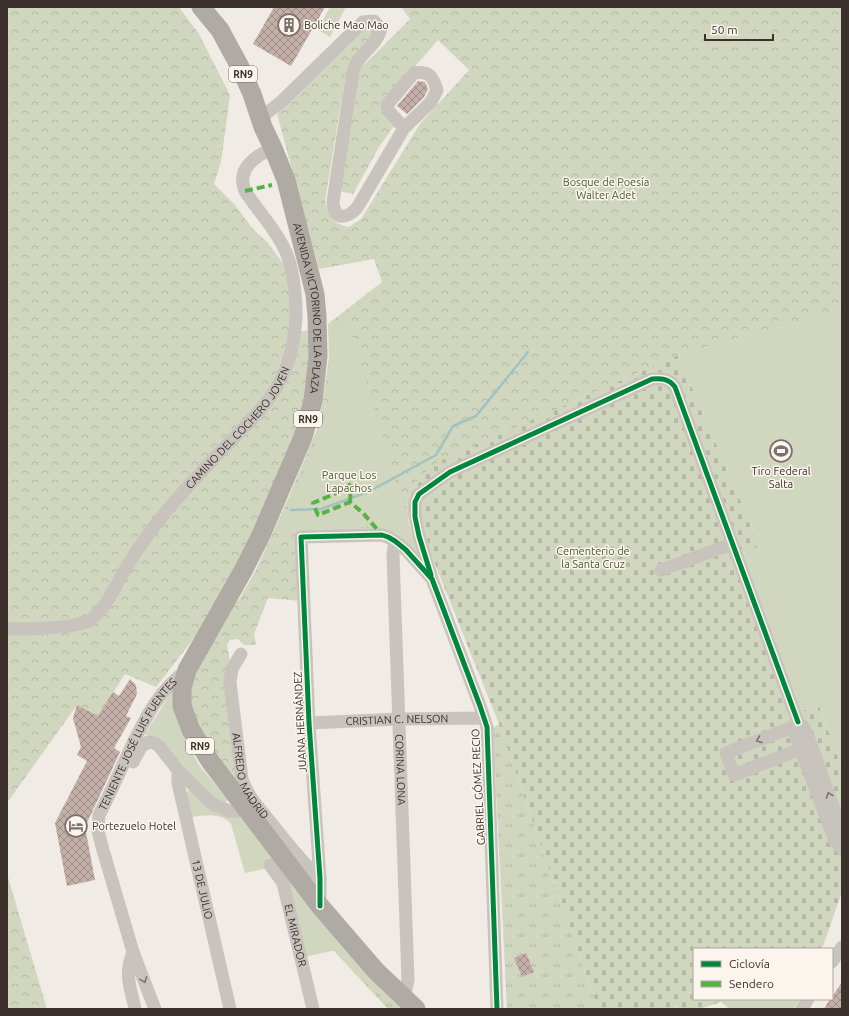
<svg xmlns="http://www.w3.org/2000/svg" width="849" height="1016" viewBox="0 0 849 1016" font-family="Ubuntu,sans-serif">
<defs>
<pattern id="grass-tufts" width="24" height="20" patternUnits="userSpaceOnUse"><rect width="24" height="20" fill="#d1d6bf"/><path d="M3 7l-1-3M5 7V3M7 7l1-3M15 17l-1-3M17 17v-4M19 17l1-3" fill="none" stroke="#b4b8a4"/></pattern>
<pattern id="forest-crowns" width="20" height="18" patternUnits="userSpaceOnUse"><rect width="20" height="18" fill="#d1d6bf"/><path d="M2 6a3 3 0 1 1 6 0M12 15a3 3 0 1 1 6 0" fill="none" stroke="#b4b8a4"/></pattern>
<pattern id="cemetery-stones" width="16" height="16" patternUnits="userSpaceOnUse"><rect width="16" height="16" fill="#d1d6bf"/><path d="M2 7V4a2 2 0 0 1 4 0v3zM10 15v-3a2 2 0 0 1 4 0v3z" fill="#b4b8a4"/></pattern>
<pattern id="building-cross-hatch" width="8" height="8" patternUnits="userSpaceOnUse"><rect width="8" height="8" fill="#c3afa7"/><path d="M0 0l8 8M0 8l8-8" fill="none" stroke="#a08f88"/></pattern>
</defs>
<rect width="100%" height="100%" fill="#f0ebe5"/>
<!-- grass -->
<g fill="url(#grass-tufts)">
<path d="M 499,724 L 598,1009 L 507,1009 L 493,728 Z"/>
<path d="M 345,948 L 405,1009 L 388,1009 L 333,950 Z"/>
</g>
<!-- forest -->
<g fill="url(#forest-crowns)">
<path d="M 7,7 L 179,7 L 199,34 L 230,95 L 221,162 L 214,184 L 235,205 L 252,228 L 268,243 L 288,270 L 297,332 L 311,330 L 303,417 L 268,506 L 205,624 L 156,687 L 125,674 L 98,716 L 77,705 L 7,803 Z"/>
<path d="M 401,7 L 842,7 L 842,310 L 678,355 L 569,404 L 420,477 L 407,502 L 409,528 L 299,536 L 301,601 L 268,598 L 254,634 L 256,645 L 244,645 L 238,639 L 230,640 L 227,645 L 230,661 L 243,795 L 193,726 L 188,686 L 222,619 L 240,598 L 256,570 L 288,499 L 319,424 L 329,357 L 328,324 L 382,282 L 374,259 L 319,269 L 277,114 L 368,26 L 374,27 L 374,34 L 347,66 L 325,201 C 331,218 331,223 349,227 L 361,219 L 420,124 L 469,70 L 438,40 L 381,105 L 394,126 L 379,147 L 353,194 L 339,191 L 357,72 L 410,19 Z"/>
<path d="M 7,874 L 47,1009 L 7,1009 Z"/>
</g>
<!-- cemetery -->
<path fill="url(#cemetery-stones)" d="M 678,355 L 760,546 L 743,553 L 801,711 L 819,706 L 842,768 L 842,892 L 823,946 L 818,949 L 694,949 L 694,999 L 723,999 L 724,1001 L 700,1009 L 678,1009 L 677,1007 L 672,1009 L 598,1009 L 499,724 L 419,524 L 408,515 L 407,502 L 420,476 L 438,462 Z"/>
<!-- park -->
<g fill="#d1d6bf">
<path d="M 330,7 L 346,7 L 330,37 L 318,30 Z"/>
<path d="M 842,310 L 842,768 L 819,706 L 801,711 L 743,553 L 760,546 L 678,355 Z"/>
<path d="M 347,318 L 418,554 L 397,534 L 375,526 L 278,532 L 323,427 L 331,386 L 332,330 Z"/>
<path d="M 175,686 L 176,717 L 184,737 L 199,765 L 228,800 L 226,802 L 221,804 L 207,793 L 168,748 L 145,734 Z"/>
<path d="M 192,790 L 244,819 L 345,948 L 304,957 L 273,867 L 245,873 L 231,824 C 221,812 205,815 191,817 L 186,796 L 188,791 Z"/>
<path d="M 718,999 L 800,999 L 794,1009 L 729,1009 Z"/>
</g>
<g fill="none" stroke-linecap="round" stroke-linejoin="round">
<!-- stream -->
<path stroke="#a1c2c1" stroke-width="2.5" d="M 291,510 L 321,509 L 343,501 L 370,491 L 436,455 L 453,426 L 476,416 L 528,352"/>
</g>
<!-- building -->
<g fill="url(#building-cross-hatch)">
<path d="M 274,7 L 325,7 L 291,66 L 253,44 Z"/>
<path d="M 418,81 L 425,82 L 428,89 L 424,97 L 407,114 L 397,106 Z"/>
<path d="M 130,679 L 136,685 L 137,694 L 126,716 L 131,718 L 114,748 L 120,752 L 85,827 L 95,880 L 67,886 L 55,823 L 87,761 L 77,755 L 81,747 L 73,718 L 77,705 L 98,716 L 113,692 L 119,696 Z"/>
<path d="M 526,953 L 534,972 L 522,977 L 514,958 Z"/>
<path d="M 842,982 L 842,1009 L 824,1009 L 830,999 L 832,999 L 832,997 Z"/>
</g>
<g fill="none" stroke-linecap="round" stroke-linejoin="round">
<!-- minor -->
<g stroke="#c9c3be" stroke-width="13">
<path d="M 267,113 L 282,101 L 363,22 L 374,21 L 381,29 C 377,45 359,54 353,70 L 333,202 C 335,221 346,219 357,208 L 404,128 L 388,110 L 387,105 L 414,73 C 429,71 433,76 437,90 L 431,102 L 404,128"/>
<path id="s1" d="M 395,541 L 393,555 L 408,980 L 405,993 L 403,997"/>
<path d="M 661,570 L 732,544"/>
<path d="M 431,575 L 419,536 L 415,517 L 415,502 L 419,494 L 450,472 L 652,379 C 662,378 669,379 675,387 L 798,722"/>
<path id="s2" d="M 7,629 C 24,629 78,629 90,620 C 107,609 118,580 129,563 C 155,520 190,484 225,447 C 242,429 261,412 275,390 C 286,372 293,349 295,328 C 298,307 294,267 284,248 C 274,227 257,210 245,191 C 236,169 255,156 273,148"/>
<path id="s3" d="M 241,654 L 232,669 L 230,682 L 242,779 C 248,798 263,812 275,828 C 289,845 303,864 320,878"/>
<path id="s4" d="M 309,723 L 399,719 L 484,718"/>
<path d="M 795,726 L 726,753 L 734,775 L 801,749"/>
<path d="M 133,762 L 141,747 L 148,742 L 154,743 L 159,746 L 178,770 L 205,797 L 213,804 L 229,811 L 247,811"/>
<path id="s5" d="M 178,770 L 178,783 L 230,1009"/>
<path d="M 842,831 L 806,731 L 802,725 L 798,722 L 795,726 L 794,732 L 835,841 L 842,849"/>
<path id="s6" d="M 270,865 L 283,883 L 313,1009"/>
<path d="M 320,906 L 320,878 L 309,723 L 301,537 L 382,535 L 388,537 L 395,541 L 406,550 L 432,579 L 480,706 L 487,727 L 497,1009"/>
<path d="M 133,952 C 124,975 130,985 135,1009"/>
<path d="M 832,962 L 842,947"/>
<path id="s7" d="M 155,1009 L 133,952 L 103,850 L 98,831 L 99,815 C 111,792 122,767 133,743 C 147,715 160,689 187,670"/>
<path d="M 802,1009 L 808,999"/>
</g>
<!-- highway -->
<path stroke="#afaaa4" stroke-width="19" id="s8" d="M 201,7 L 220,30 L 240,67 L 252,94 L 263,127 L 273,148 L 286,180 L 315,294 L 317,317 L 318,356 L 313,401 L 303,437 L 261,535 L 244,569 L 187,670 L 182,688 L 182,706 L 191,730 L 210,761 L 320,906 L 376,971 L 416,1009"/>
<!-- quiet -->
<g stroke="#57b246" stroke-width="4" stroke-dasharray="8 4" stroke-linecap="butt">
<path d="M 245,191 L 272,185"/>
<path d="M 351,484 L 339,492 L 313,503 L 318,515 L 350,502 L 363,513 L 382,535"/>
<path d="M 350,502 L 351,484"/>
</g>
<!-- cycleway casing -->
<g stroke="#fbf5ee" stroke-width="8">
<g id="cycleway">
<path d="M 431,575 L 419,536 L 415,517 L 415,502 L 419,494 L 450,472 L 652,379 C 662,378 669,379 675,387 L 798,722"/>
<path d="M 320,906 L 320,878 L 309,723 L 301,537 L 382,535 L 388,537 L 395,541 L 406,550 L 432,579 L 480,706 L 487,727 L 497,1009"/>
</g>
</g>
<!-- cycleway -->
<use href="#cycleway" stroke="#00873e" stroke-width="5"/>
</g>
<!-- one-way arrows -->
<defs><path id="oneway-chevron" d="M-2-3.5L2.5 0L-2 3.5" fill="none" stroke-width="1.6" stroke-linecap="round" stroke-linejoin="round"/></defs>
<g stroke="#7b726d">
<use href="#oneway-chevron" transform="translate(759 740) rotate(159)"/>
<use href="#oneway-chevron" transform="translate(829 795) rotate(-110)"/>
<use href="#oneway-chevron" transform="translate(144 980) rotate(69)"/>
</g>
<!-- icons -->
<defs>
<g id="building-ring" transform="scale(1.15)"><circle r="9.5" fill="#fbf5ee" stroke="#7a716c" stroke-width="1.5"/><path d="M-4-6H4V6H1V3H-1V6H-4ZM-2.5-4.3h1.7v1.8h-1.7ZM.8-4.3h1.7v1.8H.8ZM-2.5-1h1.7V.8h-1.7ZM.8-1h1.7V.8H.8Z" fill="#7a716c"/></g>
<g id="stadium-ring" transform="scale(1.15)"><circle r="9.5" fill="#fbf5ee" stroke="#7a716c" stroke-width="1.5"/><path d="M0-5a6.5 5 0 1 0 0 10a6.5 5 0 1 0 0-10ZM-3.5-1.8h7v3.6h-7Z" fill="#7a716c"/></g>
<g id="hotel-ring" transform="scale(1.15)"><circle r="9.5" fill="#fbf5ee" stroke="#7a716c" stroke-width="1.5"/><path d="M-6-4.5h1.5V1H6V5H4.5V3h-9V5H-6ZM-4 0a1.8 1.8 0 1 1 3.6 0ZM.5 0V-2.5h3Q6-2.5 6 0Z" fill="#7a716c"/></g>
</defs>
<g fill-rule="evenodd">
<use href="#building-ring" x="289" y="25"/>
<use href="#stadium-ring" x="781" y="451"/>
<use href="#hotel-ring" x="76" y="826"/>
</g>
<g text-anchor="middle" stroke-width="3" stroke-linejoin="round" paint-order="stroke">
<!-- shield labels -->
<g fill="#fbf5ee" stroke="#756b66" stroke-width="1">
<rect x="229" y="66" width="28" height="16" rx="3"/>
<rect x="294" y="411" width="28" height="16" rx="3"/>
<rect x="186" y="738" width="28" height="16" rx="3"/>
</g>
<g font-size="10" font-weight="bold" fill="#3b302b">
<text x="243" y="78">RN9</text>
<text x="308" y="423">RN9</text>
<text x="200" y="750">RN9</text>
</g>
<!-- poi labels -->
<g font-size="11" fill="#3b302b" stroke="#fbf5ee" text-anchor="start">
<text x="304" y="29">Boliche Mao Mao</text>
<text x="781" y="475" text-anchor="middle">Tiro Federal<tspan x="781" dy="13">Salta</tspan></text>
<text x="92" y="830">Portezuelo Hotel</text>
</g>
<!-- park labels -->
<g font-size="11" fill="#4a5a2e" stroke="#fbf5ee">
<text x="606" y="186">Bosque de Poesía<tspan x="606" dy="13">Walter Adet</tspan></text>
<text x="349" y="479">Parque Los<tspan x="349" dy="13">Lapachos</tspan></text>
<text x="593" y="555">Cementerio de<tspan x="593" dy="13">la Santa Cruz</tspan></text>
</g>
<!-- street labels -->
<g font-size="11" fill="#3b302b" stroke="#fbf5ee">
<text dy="4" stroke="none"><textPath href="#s8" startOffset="325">AVENIDA VICTORINO DE LA PLAZA</textPath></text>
<text dy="4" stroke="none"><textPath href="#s2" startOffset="328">CAMINO DEL COCHERO JOVEN</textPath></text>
<text dy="4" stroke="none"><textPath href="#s4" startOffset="88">CRISTIAN C. NELSON</textPath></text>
<text transform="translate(300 722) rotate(-93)" y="4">JUANA HERNÁNDEZ</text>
<text dy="4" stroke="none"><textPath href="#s7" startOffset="284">TENIENTE JOSÉ LUIS FUENTES</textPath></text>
<text dy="4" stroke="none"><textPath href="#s1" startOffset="229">CORINA LONA</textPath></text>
<text dy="4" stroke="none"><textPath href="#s3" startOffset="128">ALFREDO MADRID</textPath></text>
<text transform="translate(478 787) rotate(-93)" y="4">GABRIEL GÓMEZ RECIO</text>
<text dy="4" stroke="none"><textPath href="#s5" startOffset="122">13 DE JULIO</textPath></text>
<text dy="4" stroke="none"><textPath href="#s6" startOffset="76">EL MIRADOR</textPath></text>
</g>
</g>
<!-- border -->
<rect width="849" height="1016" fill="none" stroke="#3b302b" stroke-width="16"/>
<!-- legend -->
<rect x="693" y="948" width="140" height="52" fill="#fbf5ee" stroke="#aea6a0"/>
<rect x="701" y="961" width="20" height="6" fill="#00873e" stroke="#aea6a0"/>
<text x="729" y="968" font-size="12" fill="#3b302b">Ciclovía</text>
<rect x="701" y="981" width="20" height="6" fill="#57b246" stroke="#aea6a0"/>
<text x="729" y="988" font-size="12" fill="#3b302b">Sendero</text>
<!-- scale -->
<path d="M705 34v6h68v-6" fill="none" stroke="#3b302b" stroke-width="2"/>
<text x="711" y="34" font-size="12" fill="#3b302b" stroke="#fbf5ee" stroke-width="3" paint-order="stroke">50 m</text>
</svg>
